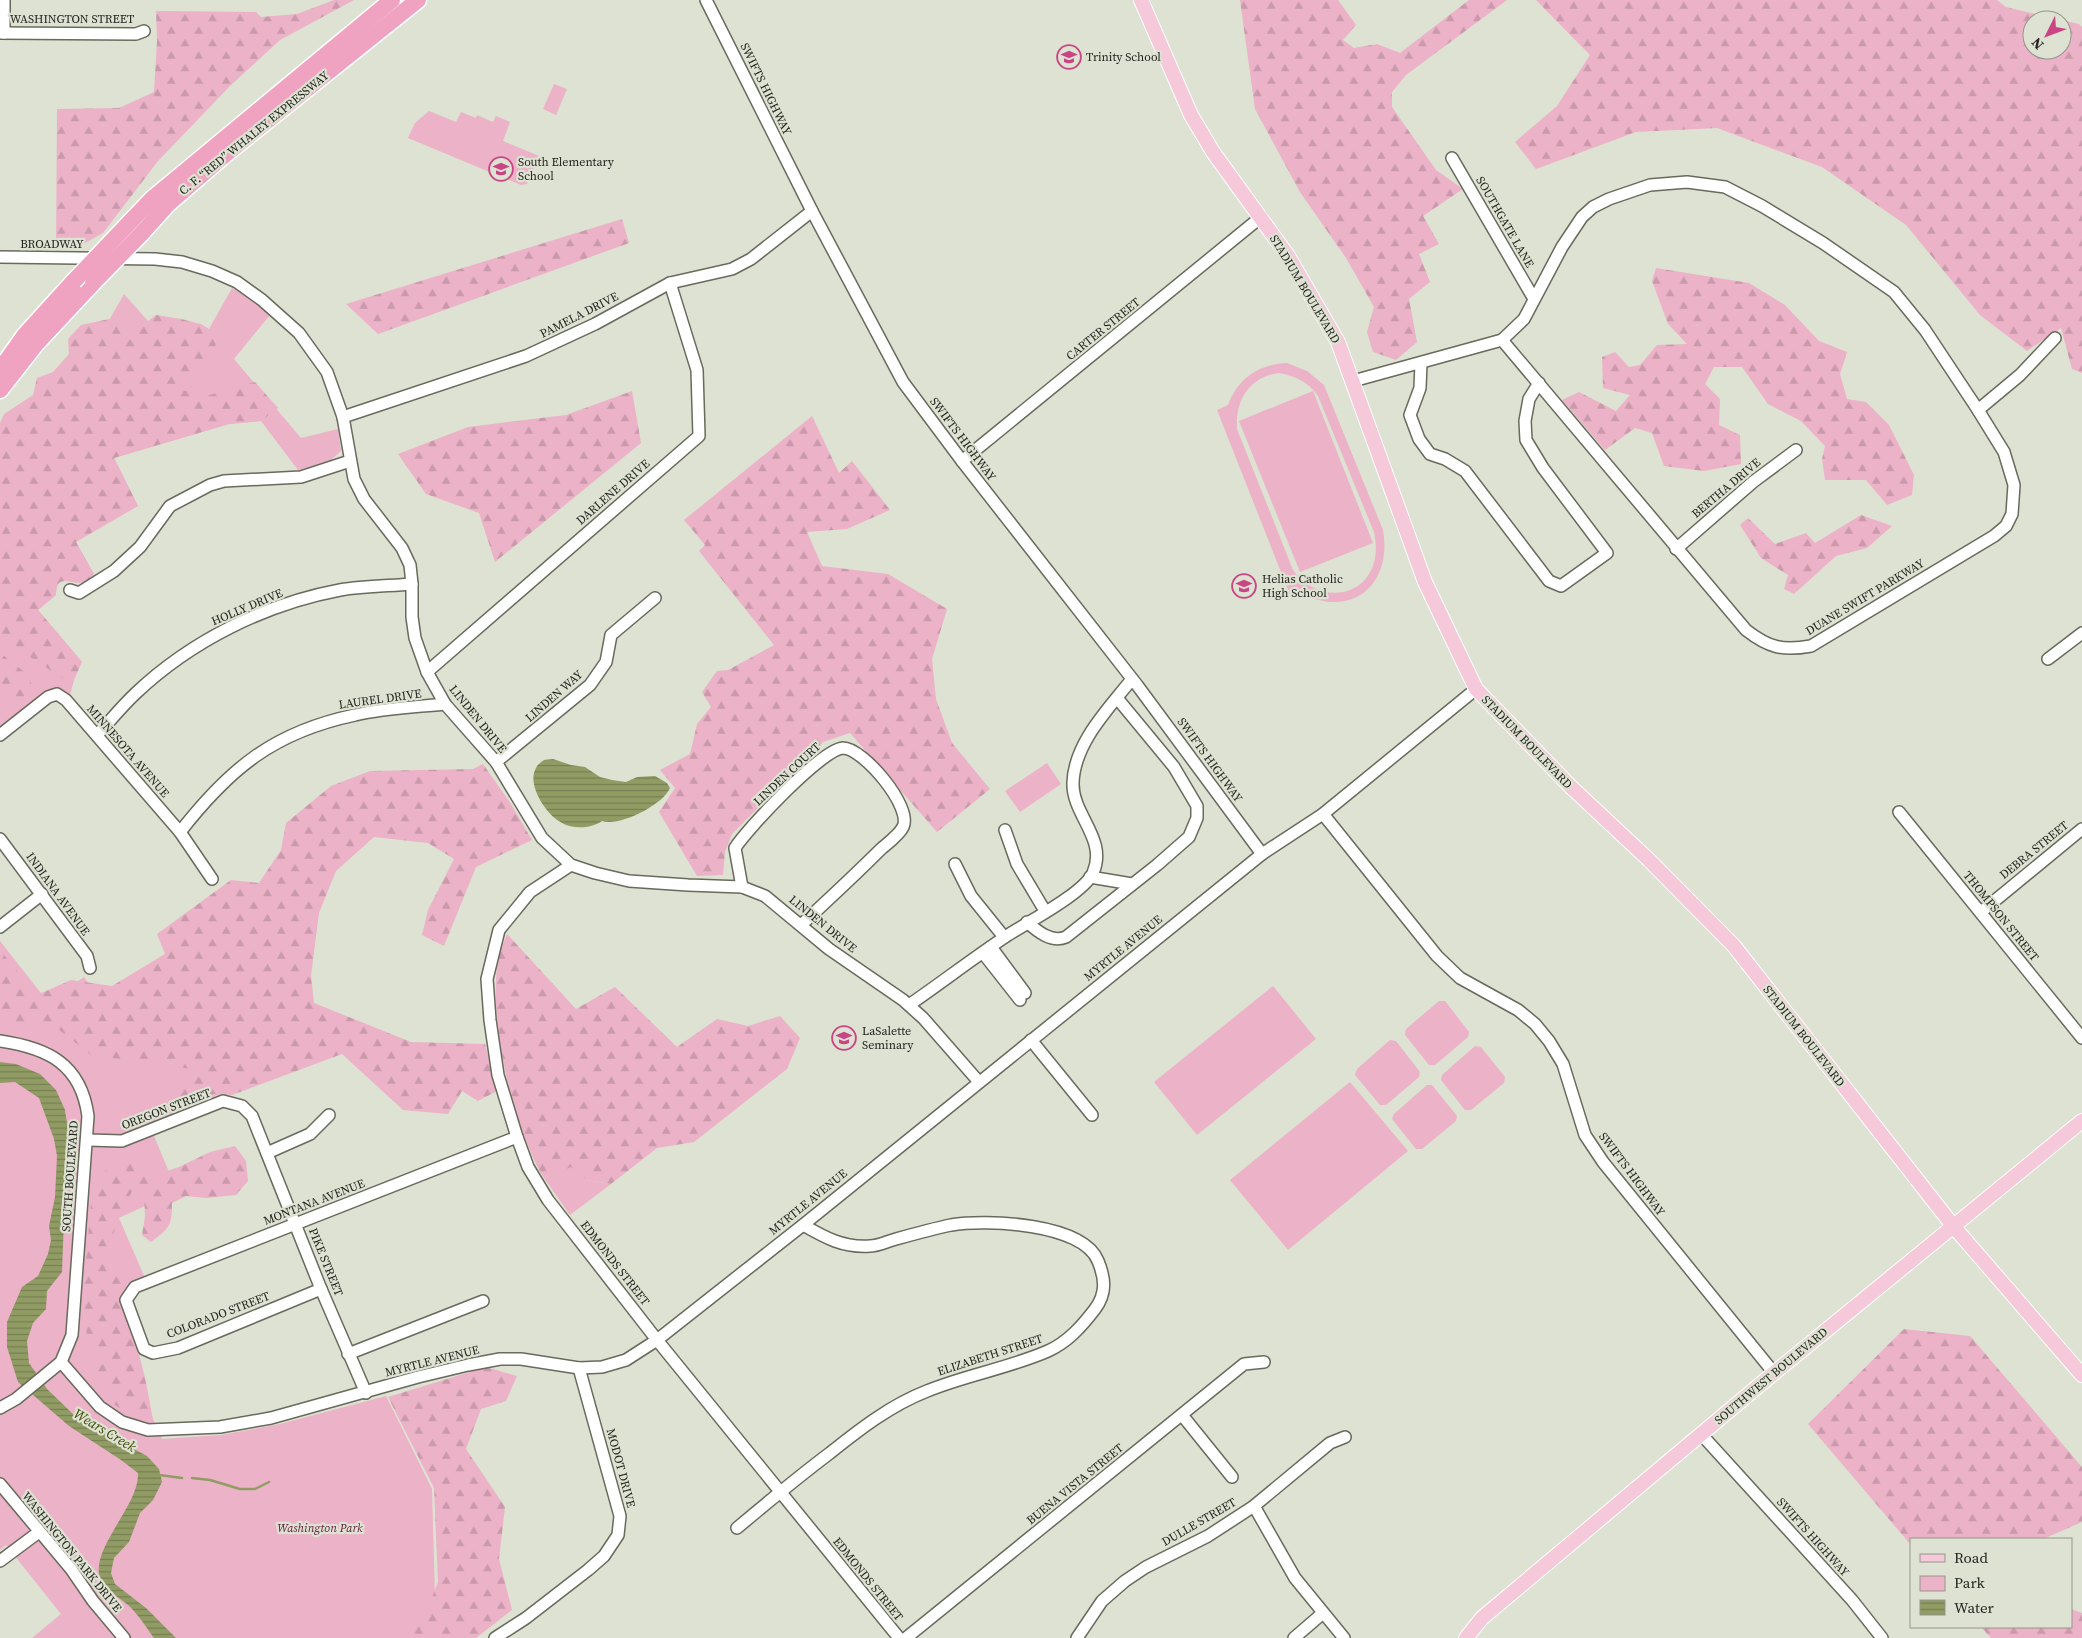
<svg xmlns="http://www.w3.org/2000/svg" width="2082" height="1638" viewBox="0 0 2082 1638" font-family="'Source Serif 4',serif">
<defs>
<pattern id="forest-firs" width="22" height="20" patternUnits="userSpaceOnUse" patternTransform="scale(1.25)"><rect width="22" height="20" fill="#ecb2c8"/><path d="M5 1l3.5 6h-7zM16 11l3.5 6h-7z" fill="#ca99ab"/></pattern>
<pattern id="water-rules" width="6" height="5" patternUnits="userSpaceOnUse" patternTransform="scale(1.25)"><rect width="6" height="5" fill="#919c64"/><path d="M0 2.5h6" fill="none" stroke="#767f52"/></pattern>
</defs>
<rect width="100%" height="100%" fill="#dee2d2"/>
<!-- green -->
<g fill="#ecb2c8" fill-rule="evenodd">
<path d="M 554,84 L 567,89 L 556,115 L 543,109 Z"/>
<path d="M 429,111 L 456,122 L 461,112 L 476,118 L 477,115 L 493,122 L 496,116 L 510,122 L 503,141 L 539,156 L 527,184 L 521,185 L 408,138 L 415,123 Z"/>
<path d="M 232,288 L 254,301 L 270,315 L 234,359 L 301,438 L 338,429 L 341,451 L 331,460 L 298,470 L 261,421 L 229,424 L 114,458 L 138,506 L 92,513 L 76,542 L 95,576 C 92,578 88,581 84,582 C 72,586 56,571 56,595 L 38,610 L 82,662 L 65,678 L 74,680 L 70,695 L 58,691 L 0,730 L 0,447 L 82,368 L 124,294 L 148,321 L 156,315 L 201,324 L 209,329 Z"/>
<path d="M 1287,363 L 1307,371 L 1324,385 L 1383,530 C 1390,567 1372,604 1330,602 C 1322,602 1308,596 1303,596 C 1300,596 1295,599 1292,600 L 1217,410 L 1228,405 C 1238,378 1259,364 1287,363 ZM 1279,373 C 1296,376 1308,382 1318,396 L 1374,532 C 1377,547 1377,561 1369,574 C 1351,603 1310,596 1293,570 L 1237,429 C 1235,401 1249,377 1279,373 Z"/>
<path d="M 1313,391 L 1373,543 L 1300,572 L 1239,421 Z"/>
<path d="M 1047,763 L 1061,784 L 1020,812 L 1005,791 Z"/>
<path d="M 0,941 L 48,1002 L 84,977 L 101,1002 L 338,1044 L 149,1124 L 177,1191 L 119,1218 L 145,1278 L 127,1293 L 143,1354 L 127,1361 L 162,1439 L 221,1435 L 280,1424 L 386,1396 L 432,1489 L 435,1596 L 464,1638 L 32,1638 L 61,1614 L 6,1545 L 0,1550 Z"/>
<path d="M 1273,986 L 1316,1039 L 1197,1135 L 1154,1082 Z"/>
<path d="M 1439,1001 L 1445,1001 L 1469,1032 L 1468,1037 L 1435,1065 L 1429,1065 L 1405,1035 L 1406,1029 Z"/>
<path d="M 1390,1040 L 1396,1041 L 1420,1072 L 1419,1077 L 1386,1105 L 1380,1105 L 1355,1075 L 1357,1069 Z"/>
<path d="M 1475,1046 L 1481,1047 L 1505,1077 L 1504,1083 L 1471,1110 L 1465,1110 L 1441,1080 L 1442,1075 Z"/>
<path d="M 1350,1082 L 1408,1151 L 1288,1250 L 1230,1180 Z"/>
<path d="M 1427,1085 L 1432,1085 L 1457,1116 L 1456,1121 L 1422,1149 L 1416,1149 L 1392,1119 L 1394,1114 Z"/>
<path d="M 571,1166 L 587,1180 L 611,1184 L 570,1215 L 544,1178 Z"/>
</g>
<!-- forest -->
<g fill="url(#forest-firs)">
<path d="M 334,0 L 354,0 L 280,40 L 230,86 L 158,161 L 103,233 L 85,243 L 56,246 L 57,109 L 119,108 L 154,92 L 157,41 L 156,11 L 256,12 L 261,17 L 297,14 Z"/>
<path d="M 1240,0 L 1338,0 L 1356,25 L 1343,40 L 1354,48 L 1377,44 L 1400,53 L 1469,0 L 1507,0 L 1406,75 L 1392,92 L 1392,107 L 1436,170 L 1463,189 L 1423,216 L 1439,244 L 1419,254 L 1430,282 L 1409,299 L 1417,342 L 1396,360 L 1373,352 L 1367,332 L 1374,307 L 1346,258 L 1300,192 L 1255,109 Z"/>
<path d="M 1536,0 L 1997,0 L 2006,7 L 2060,20 L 2032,20 L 2032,50 L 2062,50 L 2062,20 L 2079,24 L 2082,27 L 2082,373 L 2072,369 L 2061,328 L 2027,351 L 1980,315 L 1906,225 L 1822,167 L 1717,128 L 1636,132 L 1536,169 L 1515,142 L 1557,106 L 1590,55 Z"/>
<path d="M 622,219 L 629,243 L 378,334 L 346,304 Z"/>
<path d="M 1656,268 L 1749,283 L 1785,305 L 1819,341 L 1847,352 L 1840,374 L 1847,399 L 1866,402 L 1889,425 L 1914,475 L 1912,495 L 1887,505 L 1866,480 L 1825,480 L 1822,459 L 1825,446 L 1801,421 L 1768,404 L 1742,367 L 1714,367 L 1705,384 L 1720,399 L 1719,425 L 1740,435 L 1741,464 L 1704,471 L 1664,466 L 1652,433 L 1635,428 L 1605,450 L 1562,400 L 1579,392 L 1616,411 L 1630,395 L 1603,388 L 1602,357 L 1615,352 L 1629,367 L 1640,365 L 1657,345 L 1687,344 L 1668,324 L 1652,281 Z"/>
<path d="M 156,315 C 182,320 200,318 218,340 C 207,364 199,367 175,377 L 178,389 L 206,396 L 255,382 L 278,408 L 261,421 L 229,424 L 114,458 L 138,506 L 76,542 L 95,576 C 92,578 88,581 84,582 C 72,586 56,571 56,595 L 38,610 L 82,662 L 74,680 L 64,679 L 11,645 L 3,655 L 27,674 L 33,687 L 18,703 L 0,695 L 0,423 L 4,414 L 33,395 L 37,378 L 53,372 L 69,354 L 68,339 L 81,325 L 109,319 L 115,322 L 130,340 Z"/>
<path d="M 632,391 L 641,443 L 495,562 L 479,513 L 426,494 L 398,454 L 468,427 L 566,415 Z"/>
<path d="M 812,416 L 839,473 L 852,461 L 890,510 L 847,529 L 807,532 L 822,566 L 888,574 L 947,609 L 932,659 L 936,699 L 952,743 L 990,789 L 937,832 L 850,733 L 823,742 L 732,834 L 725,852 L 723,875 L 697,876 L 659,812 L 675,788 L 660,770 L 690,754 L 697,724 L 711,707 L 702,692 L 717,671 L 728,670 L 774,645 L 699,551 L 705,545 L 684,520 Z"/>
<path d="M 1861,515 L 1892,526 L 1867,548 L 1836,556 L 1794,594 L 1784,589 L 1788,575 L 1761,558 L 1740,525 L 1748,518 L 1775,544 L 1806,533 L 1815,543 Z"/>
<path d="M 483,764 L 511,804 L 532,840 L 476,867 L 444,946 L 422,935 L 428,910 L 454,859 L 428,843 L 374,837 L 336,871 L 319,913 L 311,976 L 314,1003 L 411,1042 L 485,1044 L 497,1091 L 478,1101 L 462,1091 L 448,1114 L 403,1110 L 342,1054 L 232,1095 L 213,1094 L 175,1110 L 175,1094 L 192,1069 L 91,1055 L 58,1029 L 0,1023 L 0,950 L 37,995 L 71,980 L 112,986 L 165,954 L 157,934 L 231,880 L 259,883 L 281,850 L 286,823 L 331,786 L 370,771 L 473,769 Z"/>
<path d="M 507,934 L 576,1009 L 615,987 L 677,1047 L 717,1019 L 748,1026 L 780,1016 L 800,1038 L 787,1069 L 694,1142 L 657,1148 L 611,1184 L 587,1180 L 571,1167 L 544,1178 C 513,1128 486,1014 499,956 C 501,949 504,941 507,934 Z"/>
<path d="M 235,1146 L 246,1161 L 248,1181 L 236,1195 L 206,1198 L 186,1196 L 172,1203 C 172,1227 169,1228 151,1242 L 142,1235 L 145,1216 L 144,1196 L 133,1190 C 121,1209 101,1255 113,1275 L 124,1278 C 115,1304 130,1326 138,1352 C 145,1374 149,1397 153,1420 L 144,1422 L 115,1405 L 102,1386 L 89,1345 L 82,1309 L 93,1180 L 120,1160 L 157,1174 L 179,1167 L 210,1152 Z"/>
<path d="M 1904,1329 L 1970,1336 L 2082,1467 L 2082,1522 L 2043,1539 L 1911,1539 L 1911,1545 L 1808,1424 Z"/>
<path d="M 486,1367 L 517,1376 L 506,1401 L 481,1409 L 466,1449 L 505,1507 L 499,1559 L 512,1610 L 476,1638 L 396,1638 L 427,1610 L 438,1582 L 434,1488 L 388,1397 Z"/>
<path d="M 2071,1609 L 2082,1613 L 2082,1638 L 1991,1638 L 1981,1627 L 2071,1627 Z"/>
</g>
<!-- water -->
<g fill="url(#water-rules)">
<path d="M 553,759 L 571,765 L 585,767 L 600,777 L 612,780 L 626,782 L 637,777 L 655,776 L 667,783 L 670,788 C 663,805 619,827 602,821 C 592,828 574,830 562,823 C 547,816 526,785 536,768 C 537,765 541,762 544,760 Z"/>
<path d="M 0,1062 L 16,1064 L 40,1074 L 56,1090 L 65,1110 L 70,1143 L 66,1165 L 62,1272 L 47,1291 L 46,1309 L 33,1323 L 27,1341 L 29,1363 L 47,1389 L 73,1414 L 99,1429 L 114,1433 L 123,1443 L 147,1456 L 159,1469 L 162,1482 L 153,1500 L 140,1513 L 129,1542 L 114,1558 L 111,1573 L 115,1584 L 146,1608 L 176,1638 L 154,1638 C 146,1627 138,1614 128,1605 C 119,1597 108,1593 102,1582 C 85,1553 140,1506 138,1473 L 121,1460 L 69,1426 L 18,1382 L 7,1347 L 7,1322 L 22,1287 L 38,1276 L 48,1254 L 51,1240 L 49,1226 L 55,1197 L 57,1156 L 54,1139 L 39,1098 L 15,1082 L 0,1083 Z"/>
</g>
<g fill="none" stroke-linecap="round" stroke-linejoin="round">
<!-- stream -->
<g stroke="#919c64" stroke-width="2.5">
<path d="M 159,1475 L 182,1478"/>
<path d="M 192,1478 L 210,1480 L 240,1489 L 255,1489 L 269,1482"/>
</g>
<!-- minor casing -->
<g stroke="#676a5c" stroke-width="14">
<g id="minor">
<path d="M 706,0 L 812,211 L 903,382 L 962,461 L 1137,685 L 1262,854"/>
<path d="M 0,33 L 136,34 L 144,31"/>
<path d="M 4,33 L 4,0"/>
<path d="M 1452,158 L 1534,299"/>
<path d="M 0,257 L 155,259 L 182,262 L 212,271 L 237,282 L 262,300 L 299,333 L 327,372 L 343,417 L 354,479 L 364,499 L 402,548 L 410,565 L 412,584 L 412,617 L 415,638 L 427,672 L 445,704 L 496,762 L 542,838 L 571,865 L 595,873 L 629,881 L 688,885 L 742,887 L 765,896 L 829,949 L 903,1000 L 923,1018 L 979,1082"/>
<path d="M 1502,340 L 1524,319 L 1562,247 L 1582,217 L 1593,207 L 1609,199 L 1650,185 L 1687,182 L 1725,187 L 1762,206 L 1823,243 L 1894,292 L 1925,330 L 1978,410 L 2020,375 L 2055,338"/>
<path d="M 1421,363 L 1420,388 L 1410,415 L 1419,439 L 1430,454 L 1445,459 L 1465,471 L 1549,581 L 1561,586 L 1607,553 L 1543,468 L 1526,440 L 1525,421 L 1529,399 L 1539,383"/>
<path d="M 1353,381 L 1502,340 L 1746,630 C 1769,648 1783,651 1811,646 L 1994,536 L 2006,526 L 2012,514 L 2014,485 L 2004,452 L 1978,410"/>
<path d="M 343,417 L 526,356 L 595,324 L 670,283 L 732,269 L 751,259 L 812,211"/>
<path d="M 962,461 L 1261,217"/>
<path d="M 1676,549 L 1753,482 L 1796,450"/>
<path d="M 70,590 L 79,593 L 114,571 L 140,547 L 170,506 L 210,485 L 224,481 L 301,477 L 350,461"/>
<path d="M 2048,659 L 2082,633"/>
<path d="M 427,672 L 699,436 L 697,370 L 670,283"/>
<path d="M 0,735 L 48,697 L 57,694 L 66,700 L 180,832 L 212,879"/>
<path d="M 97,735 C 110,721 122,706 136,693 C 191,641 265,604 340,590 C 364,586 389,586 412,584"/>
<path d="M 496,762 L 590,685 L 606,662 L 611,635 L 655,598"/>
<path d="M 1899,812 L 2082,1038"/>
<path d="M 1323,814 L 1437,956 L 1460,978 L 1518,1010 L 1535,1024 L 1549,1041 L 1563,1064 L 1585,1135 L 1603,1162 L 1774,1373"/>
<path d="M 1005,830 L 1017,864 L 1045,911"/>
<path d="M 180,832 C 230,768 274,732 355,715 C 384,708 416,707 445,704"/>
<path d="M 0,839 L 87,956 L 90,968"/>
<path d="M 955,864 L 971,896 L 1004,937"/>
<path d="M 571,865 L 530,892 L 499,930 L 487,979 L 490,1020 L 498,1075 L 517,1137 L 528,1167 L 548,1200 L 657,1340 L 899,1638"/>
<path d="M 1090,877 L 1132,884"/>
<path d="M 742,887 L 735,848 C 747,829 822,749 843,748 C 863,748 913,807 903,827 C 899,835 888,843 881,849 C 855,875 828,900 801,925"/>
<path d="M 1981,912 L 2082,829"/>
<path d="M 1027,922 C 1038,932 1052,943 1066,937 L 1157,865 L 1189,837 L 1197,818 L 1197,806 L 1174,767 L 1117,698"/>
<path d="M 0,927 L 42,894"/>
<path d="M 991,947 L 1025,993"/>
<path d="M 983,953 L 1020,1000"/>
<path d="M 909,1005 C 941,983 972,959 1005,937 C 1026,923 1083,894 1093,873 C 1108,839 1072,815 1073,783 C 1074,743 1109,708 1132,679"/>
<path d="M 1031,1040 L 1092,1115"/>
<path d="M 0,1041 C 48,1048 81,1064 88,1116 L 72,1335 L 61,1362 L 16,1399 L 0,1408"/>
<path d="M 88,1140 L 122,1141 L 223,1101 L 242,1106 L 252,1116 L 321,1289 L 366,1393"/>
<path d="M 267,1153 L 310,1134 L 329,1115"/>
<path d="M 321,1289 L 178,1348 L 153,1353 L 144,1349 L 126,1300 L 135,1287 L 517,1137"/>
<path d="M 348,1354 L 483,1301"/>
<path d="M 61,1362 L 100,1407 L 122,1422 L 148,1430 L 220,1427 L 271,1418 L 418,1377 L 468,1365 L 500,1359 L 521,1359 L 579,1368 L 602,1367 L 626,1360 L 657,1340 L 803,1225 L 1262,854 L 1323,814 L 1476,689"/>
<path d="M 1182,1415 L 1232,1477"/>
<path d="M 1701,1434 L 1852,1600 L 1882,1638"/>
<path d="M 0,1484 L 71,1569 L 93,1601 L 124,1638"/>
<path d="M 1254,1506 L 1295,1578 L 1344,1638"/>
<path d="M 737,1528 C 768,1502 798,1477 830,1453 C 860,1429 891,1405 927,1391 C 966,1375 1009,1368 1048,1351 C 1068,1342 1082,1326 1095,1309 C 1107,1293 1105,1278 1098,1261 C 1083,1223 985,1219 951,1225 C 932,1229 914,1234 896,1239 C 888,1241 878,1246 870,1246 C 843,1248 824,1237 803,1225"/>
<path d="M 0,1561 L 39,1532"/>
<path d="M 495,1638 L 526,1618 L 588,1570 L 604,1556 L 618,1535 L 620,1516 L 579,1368"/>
<path d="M 906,1638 L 1244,1364 L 1264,1362"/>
<path d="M 1077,1638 L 1102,1601 L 1125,1581 L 1146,1567 L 1208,1536 L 1254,1506 L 1330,1443 L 1345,1437"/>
<path d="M 1294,1638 L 1323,1613"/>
</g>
</g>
<!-- major casing -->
<g stroke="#fff" stroke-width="16">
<g id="major">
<path d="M 1141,0 L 1191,115 L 1213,152 L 1288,256 L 1338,342 L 1425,582 L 1476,689 L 1571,787 L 1649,860 L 1734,946 L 1954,1227 L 2082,1375"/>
<path d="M 1466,1638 L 1482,1618 L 1774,1373 L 2082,1121"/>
</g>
</g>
<!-- highway casing -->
<g stroke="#fff" stroke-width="19">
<g id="highway">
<path d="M 130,222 L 152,199 L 392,0"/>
<path d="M 142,233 L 168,204 L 227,153 L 418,0"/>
<path d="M 0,370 L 24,336 L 74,281"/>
<path d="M 0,390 L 36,344 L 93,283"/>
</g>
</g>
<!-- minor -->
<use href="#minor" stroke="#fff" stroke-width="11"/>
<!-- major -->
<use href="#major" stroke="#f5c8da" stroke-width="14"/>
<!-- highway -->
<use href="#highway" stroke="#efa3c1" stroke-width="16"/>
<!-- highway-bridge casing -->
<g stroke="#fff" stroke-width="19" stroke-linecap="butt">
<g id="highway-bridge">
<path d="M 74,281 L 130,222"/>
<path d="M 93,283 L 142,233"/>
</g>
</g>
<!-- highway-bridge -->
<use href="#highway-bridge" stroke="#efa3c1" stroke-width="16"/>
</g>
<!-- icons -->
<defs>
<g id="school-ring" transform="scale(1.25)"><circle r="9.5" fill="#dee2d2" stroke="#cb4585" stroke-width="1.5"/><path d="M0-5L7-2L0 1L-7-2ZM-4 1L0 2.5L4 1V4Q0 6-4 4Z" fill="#cb4585"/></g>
</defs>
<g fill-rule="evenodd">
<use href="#school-ring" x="1069" y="57"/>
<use href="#school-ring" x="501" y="169"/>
<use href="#school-ring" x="1244" y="586"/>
<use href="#school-ring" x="844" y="1038"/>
</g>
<g text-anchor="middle" stroke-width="4.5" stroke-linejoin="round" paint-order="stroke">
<!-- street labels -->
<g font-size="12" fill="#24251f" stroke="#dee2d2">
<text x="72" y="23">WASHINGTON STREET</text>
<text transform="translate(766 89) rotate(64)" y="4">SWIFTS HIGHWAY</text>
<text transform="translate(254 133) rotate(-39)" y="4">C. F. “RED” WHALEY EXPRESSWAY</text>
<text transform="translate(1505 222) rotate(60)" y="4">SOUTHGATE LANE</text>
<text x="52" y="248">BROADWAY</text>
<text transform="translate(1305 289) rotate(59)" y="4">STADIUM BOULEVARD</text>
<text transform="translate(579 315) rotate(-27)" y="4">PAMELA DRIVE</text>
<text transform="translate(1103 329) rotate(-39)" y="4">CARTER STREET</text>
<text transform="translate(963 439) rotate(53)" y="4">SWIFTS HIGHWAY</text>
<text transform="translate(1726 488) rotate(-40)" y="4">BERTHA DRIVE</text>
<text transform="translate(613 492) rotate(-41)" y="4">DARLENE DRIVE</text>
<text transform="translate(1865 597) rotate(-31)" y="4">DUANE SWIFT PARKWAY</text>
<text transform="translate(247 607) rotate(-23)" y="4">HOLLY DRIVE</text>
<text transform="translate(554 696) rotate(-41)" y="4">LINDEN WAY</text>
<text transform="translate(380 699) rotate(-8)" y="4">LAUREL DRIVE</text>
<text transform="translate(478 719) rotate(51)" y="4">LINDEN DRIVE</text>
<text transform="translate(1527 742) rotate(46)" y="4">STADIUM BOULEVARD</text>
<text transform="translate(128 751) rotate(49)" y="4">MINNESOTA AVENUE</text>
<text transform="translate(1210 760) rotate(54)" y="4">SWIFTS HIGHWAY</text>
<text transform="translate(787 774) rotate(-43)" y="4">LINDEN COURT</text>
<text transform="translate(2034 850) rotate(-39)" y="4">DEBRA STREET</text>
<text transform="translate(58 894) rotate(54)" y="4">INDIANA AVENUE</text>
<text transform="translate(2001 916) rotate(51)" y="4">THOMPSON STREET</text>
<text transform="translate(823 924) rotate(39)" y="4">LINDEN DRIVE</text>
<text transform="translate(1123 948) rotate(-39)" y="4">MYRTLE AVENUE</text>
<text transform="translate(1804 1036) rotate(52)" y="4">STADIUM BOULEVARD</text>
<text transform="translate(166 1109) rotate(-21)" y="4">OREGON STREET</text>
<text transform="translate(1632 1174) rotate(53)" y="4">SWIFTS HIGHWAY</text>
<text transform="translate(70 1176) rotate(-86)" y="4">SOUTH BOULEVARD</text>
<text transform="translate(314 1202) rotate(-21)" y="4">MONTANA AVENUE</text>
<text transform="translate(808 1202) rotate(-39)" y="4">MYRTLE AVENUE</text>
<text transform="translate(326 1262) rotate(68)" y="4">PIKE STREET</text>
<text transform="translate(615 1263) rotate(52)" y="4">EDMONDS STREET</text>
<text transform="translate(218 1315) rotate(-21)" y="4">COLORADO STREET</text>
<text transform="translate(990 1355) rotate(-18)" y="4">ELIZABETH STREET</text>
<text transform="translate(432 1361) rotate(-14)" y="4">MYRTLE AVENUE</text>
<text transform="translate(1771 1376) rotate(-40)" y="4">SOUTHWEST BOULEVARD</text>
<text transform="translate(621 1468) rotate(75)" y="4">MODOT DRIVE</text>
<text transform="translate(1075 1484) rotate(-39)" y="4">BUENA VISTA STREET</text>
<text transform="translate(1199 1522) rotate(-30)" y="4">DULLE STREET</text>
<text transform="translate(1813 1537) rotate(48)" y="4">SWIFTS HIGHWAY</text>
<text transform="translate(72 1552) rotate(51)" y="4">WASHINGTON PARK DRIVE</text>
<text transform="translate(868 1579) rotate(51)" y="4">EDMONDS STREET</text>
</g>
<!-- poi labels -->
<g font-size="12" fill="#24251f" stroke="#dee2d2" text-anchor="start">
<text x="1086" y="61">Trinity School</text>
<text x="518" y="166">South Elementary<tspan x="518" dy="14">School</tspan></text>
<text x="1262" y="583">Helias Catholic<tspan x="1262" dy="14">High School</tspan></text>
<text x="862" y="1035">LaSalette<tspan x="862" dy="14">Seminary</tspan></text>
</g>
<!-- park labels -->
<g font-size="12" font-style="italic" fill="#621b3d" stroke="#dee2d2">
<text x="320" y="1532">Washington Park</text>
</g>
<!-- water labels -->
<g font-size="14" font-style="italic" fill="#3e4701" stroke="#dee2d2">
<text transform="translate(105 1430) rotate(31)" y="5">Wears Creek</text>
</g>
</g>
<!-- legend -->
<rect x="1910" y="1538" width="162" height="90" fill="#dee2d2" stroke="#94968a"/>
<rect x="1920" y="1554" width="25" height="8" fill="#f5c8da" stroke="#94968a"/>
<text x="1954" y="1563" font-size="15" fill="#24251f">Road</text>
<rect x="1920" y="1576" width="25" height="15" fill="#ecb2c8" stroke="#94968a"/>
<text x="1954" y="1588" font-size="15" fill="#24251f">Park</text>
<rect x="1920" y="1600" width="25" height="15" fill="url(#water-rules)" stroke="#94968a"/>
<text x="1954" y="1613" font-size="15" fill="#24251f">Water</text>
<!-- north arrow -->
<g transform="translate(2047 35) rotate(228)"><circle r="24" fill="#dee2d2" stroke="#94968a"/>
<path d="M0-4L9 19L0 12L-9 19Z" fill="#cb4585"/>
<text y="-8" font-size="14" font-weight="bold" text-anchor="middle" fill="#24251f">N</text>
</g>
</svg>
